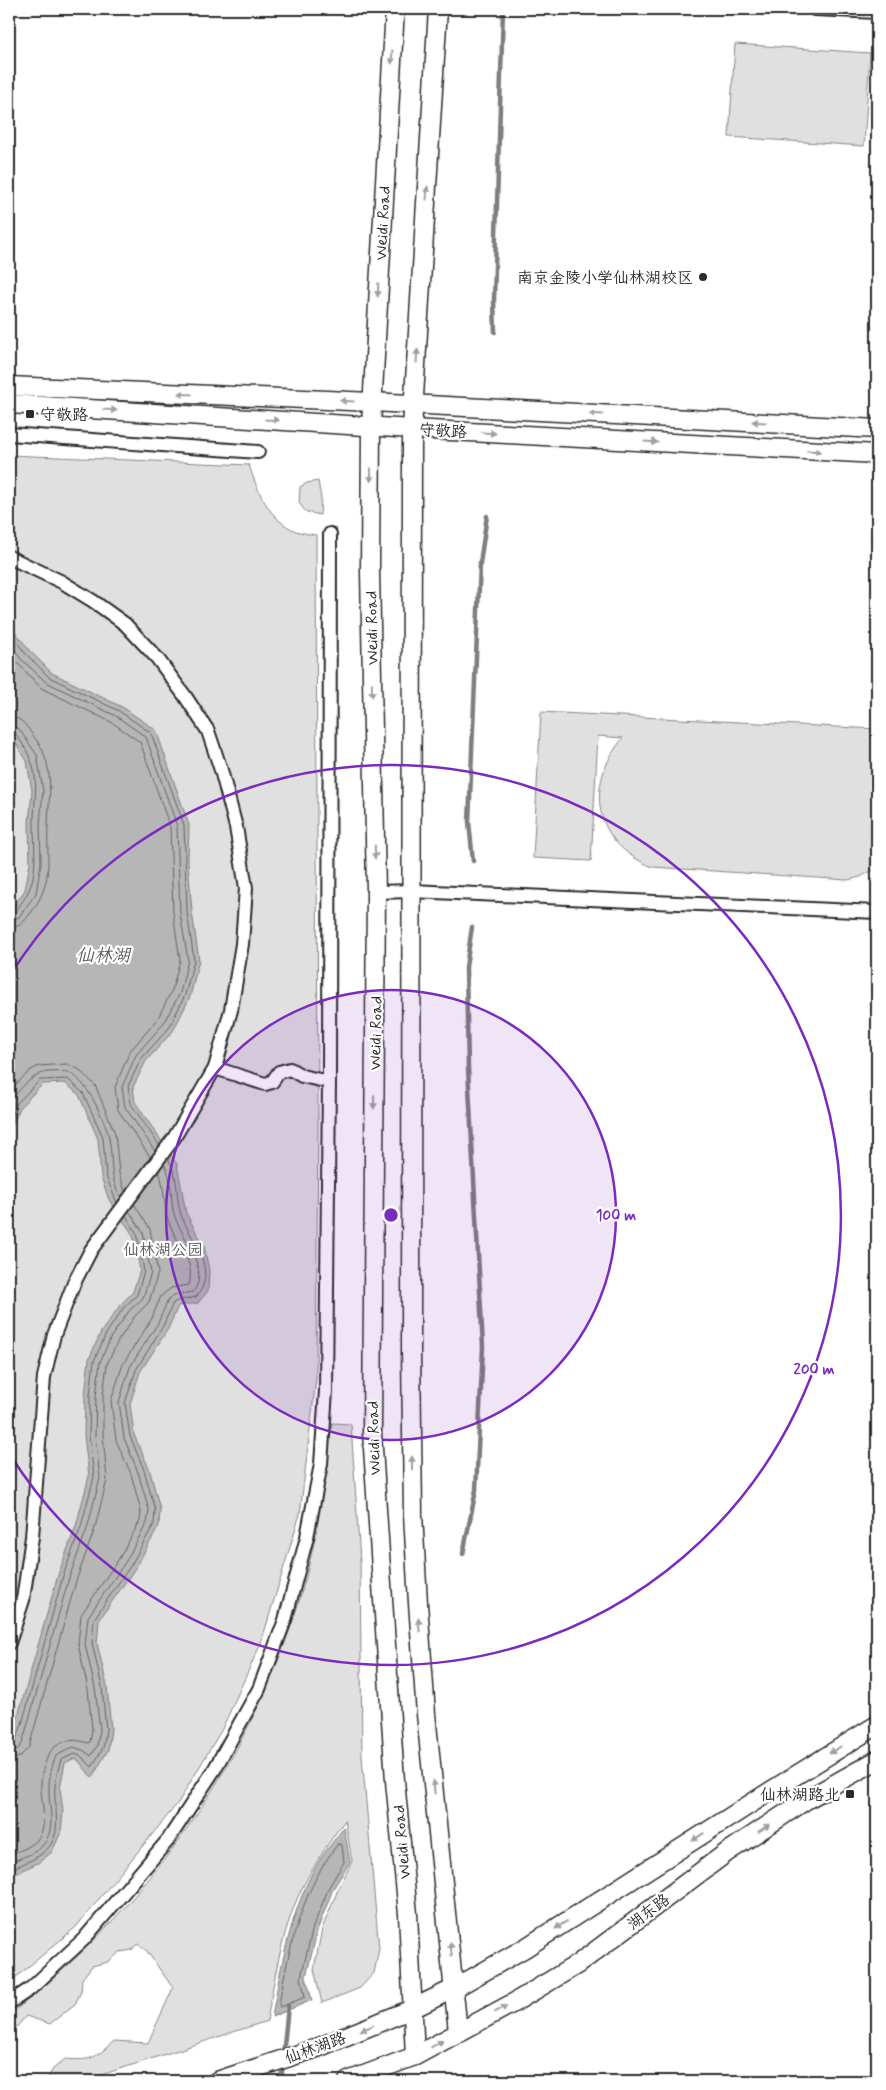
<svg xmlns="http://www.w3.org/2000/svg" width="886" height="2090" viewBox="0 0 886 2090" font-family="Mynerve,'LXGW WenKai TC',sans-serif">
<rect width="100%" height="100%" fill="#fff"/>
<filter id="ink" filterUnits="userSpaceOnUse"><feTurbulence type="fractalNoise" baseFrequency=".02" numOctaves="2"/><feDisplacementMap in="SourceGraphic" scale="10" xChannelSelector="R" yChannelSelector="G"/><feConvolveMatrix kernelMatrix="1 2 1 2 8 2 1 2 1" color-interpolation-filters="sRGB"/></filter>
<g filter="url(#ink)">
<!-- green -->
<g fill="#e0e0e0" stroke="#868686">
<path d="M 735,44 L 870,53 L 864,146 L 729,137 Z"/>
<path d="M 9,455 L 249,465 C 257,490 269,520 296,531 C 302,533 309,534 316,535 L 318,1119 L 316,1378 L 300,1514 L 261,1643 L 222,1729 L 178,1803 L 76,1927 L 9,1983 Z"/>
<path d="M 318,481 L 321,498 L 320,515 L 306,512 L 299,503 L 300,487 L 307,483 Z"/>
<path d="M 541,712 L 877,729 L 877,868 L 860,877 L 848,880 L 653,867 C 593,844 584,785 623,738 L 598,736 L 591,861 L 533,858 Z"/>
<path d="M 332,1423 L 351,1424 L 360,1561 L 362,1756 L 379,1949 L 374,1973 L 360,1988 L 322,2003 L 314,1969 L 322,1929 L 337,1892 L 352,1861 L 345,1820 C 327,1845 310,1870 297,1899 C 281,1937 274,1980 267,2021 L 83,2081 L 46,2081 L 53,2069 L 65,2059 C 92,2061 94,2059 114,2041 L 148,2043 L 173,1988 L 146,1950 L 137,1944 L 132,1950 L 120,1952 L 108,1962 L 92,1966 L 82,1979 L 81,1992 L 75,2004 L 50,2024 L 26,2016 L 9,2036 L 9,2015 C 143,1912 249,1764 299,1601 C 317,1543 325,1483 332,1423 Z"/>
</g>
<!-- water -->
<g fill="#b6b6b6" stroke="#7e7e7e">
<path d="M 9,623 L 29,650 L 52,673 L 122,707 L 156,730 L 189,825 L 188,861 L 192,912 L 199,960 L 190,997 L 173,1031 L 146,1061 L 133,1087 L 135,1102 L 177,1164 L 186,1213 L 204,1246 L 209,1270 L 208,1291 L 198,1303 L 178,1306 L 168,1329 L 140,1372 L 130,1404 L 134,1435 L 149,1468 L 160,1509 L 159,1526 L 136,1567 L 99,1620 L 97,1643 L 107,1686 L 111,1730 L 108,1750 L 92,1778 L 78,1760 L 73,1759 L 65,1763 L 60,1788 L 63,1811 L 61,1832 L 52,1852 L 38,1863 L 9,1876 L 9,1748 L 58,1575 L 76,1526 L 89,1476 L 84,1436 L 85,1395 L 89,1359 L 101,1332 L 121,1304 L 133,1292 L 140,1270 L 133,1235 L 109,1200 L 101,1177 L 98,1139 L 79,1095 L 65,1083 L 43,1084 L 21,1106 L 9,1132 L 9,912 L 25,890 L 30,863 L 29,823 L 32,791 L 27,761 L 9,733 Z"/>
<path d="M 344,1827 L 350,1862 L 333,1889 L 318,1928 L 306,1977 L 312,2000 L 272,2017 C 281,1965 292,1903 321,1858 C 328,1847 337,1837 344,1827 Z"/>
</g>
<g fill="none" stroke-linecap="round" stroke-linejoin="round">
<!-- shore -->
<g stroke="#636363" stroke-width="1">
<path d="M 9,631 L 25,653 L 49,677 L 119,711 L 151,733 L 184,825 L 187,912 L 194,960 L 185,995 L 169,1028 L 141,1059 L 128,1086 L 131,1104 L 159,1145"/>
<path d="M 9,641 L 20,658 L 46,682 L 116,716 L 146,737 L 177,826 L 180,913 L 188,960 L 180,993 L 163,1024 L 136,1055 L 122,1087 L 125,1107 L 155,1151"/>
<path d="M 9,654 L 41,688 L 113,723 L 140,742 L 170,827 L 173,913 L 180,960 L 172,990 L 157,1020 L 130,1051 L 115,1087 L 118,1110 L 150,1157"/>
<path d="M 9,717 C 21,717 26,725 32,734 C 36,740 42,747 44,754 C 53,776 49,800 48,822 C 46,860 55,881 30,914 C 24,922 19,928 9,928"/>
<path d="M 9,724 L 19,729 L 37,755 L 43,791 L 40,823 L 41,863 L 36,893 L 19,917 L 9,921"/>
<path d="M 9,731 C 16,731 18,738 22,743 C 42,775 34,790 34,824 C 34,855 40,879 20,905 C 17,910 15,914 9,914"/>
<path d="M 9,1091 L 31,1070 L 39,1066 L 67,1064 L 78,1069 L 95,1085 L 115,1133 L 119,1173 L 125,1191"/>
<path d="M 9,1105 C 15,1092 34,1073 48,1072 C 54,1072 62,1071 67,1072 C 85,1076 106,1122 109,1138 C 113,1159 109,1179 121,1198"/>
<path d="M 9,1120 L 17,1103 L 40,1080 L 68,1079 L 83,1093 L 103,1137 L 106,1176 L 117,1203"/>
<path d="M 9,1746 L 15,1743 L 22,1724 L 63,1576 L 81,1527 L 94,1477 L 89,1435 L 90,1395 L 94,1361 L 106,1334 L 124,1307 L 137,1295 L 144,1271 L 137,1234 L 126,1216"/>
<path d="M 9,1752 L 17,1750 L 22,1744 L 69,1578 L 87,1529 L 100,1478 L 95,1435 L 96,1396 L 100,1362 L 111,1337 L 129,1311 L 143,1298 L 151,1273 L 143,1232 L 129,1211"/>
<path d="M 9,1760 L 20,1757 L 29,1747 L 76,1581 L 94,1531 L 107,1480 L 103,1434 L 103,1396 L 107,1364 L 118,1341 L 135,1316 L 149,1302 L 158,1273 L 150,1229 L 134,1204"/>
<path d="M 338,1844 L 342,1845 L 344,1862 L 329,1887 L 313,1927 L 301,1977 L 305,1997 L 280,2007 L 279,2004 C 289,1948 302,1889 338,1844 Z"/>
<path d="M 9,1855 C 17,1851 30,1848 37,1840 C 48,1827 42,1806 41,1790 C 40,1779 44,1762 50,1752 C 60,1740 73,1738 88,1743 L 90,1742 L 92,1729 L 88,1689 L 78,1644 L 81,1615 L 120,1557 L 140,1521 L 141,1511 L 131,1474 L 116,1440 L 111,1401 L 123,1364 L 151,1320 L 161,1296 L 171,1288 L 189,1285 C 196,1257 173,1241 167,1216 C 164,1201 164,1186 159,1171"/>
<path d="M 9,1863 C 19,1858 36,1854 43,1845 C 57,1827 48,1807 49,1787 C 49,1778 52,1765 56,1756 L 73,1747 L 83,1750 L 91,1756 L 97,1746 L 100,1730 L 95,1688 L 85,1644 L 88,1617 L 126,1561 L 147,1523 L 149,1510 L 138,1472 L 124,1438 L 119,1402 L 130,1367 L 158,1323 L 168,1300 L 174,1295 L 193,1292 C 211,1271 182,1237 175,1217 C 169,1200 174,1180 164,1164"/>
<path d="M 9,1870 C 21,1864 36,1860 46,1850 C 64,1833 53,1807 55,1787 C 56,1778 58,1768 61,1760 L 74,1754 L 81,1756 L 92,1767 L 103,1748 L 106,1730 L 102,1687 L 92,1643 L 94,1619 L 131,1565 L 154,1524 L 155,1509 L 144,1470 L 130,1436 L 125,1403 L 136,1370 L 163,1326 L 173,1303 L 177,1301 L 196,1297 C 219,1271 191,1240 181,1215 C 175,1197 180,1178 168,1159"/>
</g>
<!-- stream -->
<g stroke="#7e7e7e" stroke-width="4.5">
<path d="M 495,332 L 494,300 L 503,9"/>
<path d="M 473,861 L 469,822 L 480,563 L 487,516"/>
<path d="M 463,1554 L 476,1490 L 483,1347 L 468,1068 L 466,967 L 472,927"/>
<path d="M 283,2056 L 288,2006"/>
<path d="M 281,2081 L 283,2063"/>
</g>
<!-- street casing -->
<g stroke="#2b2b2b" stroke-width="16">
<g id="street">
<path d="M 815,9 L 877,12"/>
<path d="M 9,434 L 258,452"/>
<path d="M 9,557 L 62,582 L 93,601 L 125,624 L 157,658 L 185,696 L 208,731 L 221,770 L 236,827 L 246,888 L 242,944 L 231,1010 L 215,1068 L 174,1138 L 91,1250 L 74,1283 L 54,1335 L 44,1377 L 32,1537 L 23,1600 L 9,1643"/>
<path d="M 376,892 L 412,891 L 877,912"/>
<path d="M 215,1068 L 265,1084 L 272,1082 L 279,1072 L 290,1069 L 302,1076 L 329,1082"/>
<path d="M 9,2003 L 30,1989 L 84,1939 L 168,1840 L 214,1770 L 259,1689 L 285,1620 L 307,1537 L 321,1464 L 326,1391 L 329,1082 L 330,534"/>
</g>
</g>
<!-- secondary casing -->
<g stroke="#2b2b2b" stroke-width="21">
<g id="secondary">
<path d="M 395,9 L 371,426 L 370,571 L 376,892 L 372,1433 L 395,1781 L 408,1914 L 415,2056"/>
<path d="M 438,9 L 412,429 L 411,1351 L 413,1514 L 418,1603 L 426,1714 L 458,2032"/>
<path d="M 9,386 L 372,402 L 877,429"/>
<path d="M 9,404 L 412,429 L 877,454"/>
<path d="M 217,2081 L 317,2048 L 412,2009 L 455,1988 L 525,1948 L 769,1792 L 877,1725"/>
<path d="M 348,2081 L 415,2056 L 515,2002 L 578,1964 L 726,1853 L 806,1800 L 877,1760"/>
</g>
</g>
<!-- street -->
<use href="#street" stroke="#fff" stroke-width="12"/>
<!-- secondary -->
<use href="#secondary" stroke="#fff" stroke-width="18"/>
</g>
<!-- one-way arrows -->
<defs><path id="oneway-solid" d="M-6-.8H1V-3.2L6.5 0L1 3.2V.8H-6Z" transform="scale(1.25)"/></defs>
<g fill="#a0a0a0">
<use href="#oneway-solid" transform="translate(392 57) rotate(93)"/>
<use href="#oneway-solid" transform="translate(427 193) rotate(-86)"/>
<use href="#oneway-solid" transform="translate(378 290) rotate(93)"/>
<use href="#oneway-solid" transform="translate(417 356) rotate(-86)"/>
<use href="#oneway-solid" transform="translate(185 394) rotate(-177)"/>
<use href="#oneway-solid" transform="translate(347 401) rotate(-177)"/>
<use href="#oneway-solid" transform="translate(110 410) rotate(4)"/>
<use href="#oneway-solid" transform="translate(596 414) rotate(-177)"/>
<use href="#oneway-solid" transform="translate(272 420) rotate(4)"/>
<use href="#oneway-solid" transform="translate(759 422) rotate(-177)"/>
<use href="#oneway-solid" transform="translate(489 433) rotate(3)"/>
<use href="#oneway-solid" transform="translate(651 442) rotate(3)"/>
<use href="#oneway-solid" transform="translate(814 451) rotate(3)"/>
<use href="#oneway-solid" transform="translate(371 475) rotate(90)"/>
<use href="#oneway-solid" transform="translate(372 690) rotate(89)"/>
<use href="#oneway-solid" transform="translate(375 852) rotate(89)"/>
<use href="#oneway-solid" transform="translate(374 1102) rotate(91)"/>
<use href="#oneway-solid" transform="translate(412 1463) rotate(-91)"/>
<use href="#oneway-solid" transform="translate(419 1625) rotate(-95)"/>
<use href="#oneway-solid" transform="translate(835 1750) rotate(148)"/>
<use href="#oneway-solid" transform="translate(434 1787) rotate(-96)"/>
<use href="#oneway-solid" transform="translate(764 1828) rotate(-34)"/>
<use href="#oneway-solid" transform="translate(698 1837) rotate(147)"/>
<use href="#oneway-solid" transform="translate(561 1925) rotate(147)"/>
<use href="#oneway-solid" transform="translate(451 1949) rotate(-96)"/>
<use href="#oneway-solid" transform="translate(501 2009) rotate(-28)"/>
<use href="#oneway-solid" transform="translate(367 2028) rotate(158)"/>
<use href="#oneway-solid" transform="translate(437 2044) rotate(-29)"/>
</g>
</g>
<!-- distance rings -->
<circle cx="391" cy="1215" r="225" fill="#7b2cbf" fill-opacity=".12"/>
<g fill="none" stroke="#7b2cbf" stroke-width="2.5">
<circle cx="391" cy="1215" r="225"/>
<path d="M9 977A450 450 0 1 1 9 1453"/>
</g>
<!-- markers -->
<g fill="#2b2b2b" stroke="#fff" stroke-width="2">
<circle cx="703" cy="277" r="5"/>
<rect x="25" y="409" width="10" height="10" rx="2.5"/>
<rect x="845" y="1789" width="10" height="10" rx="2.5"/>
</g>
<g text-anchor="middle" stroke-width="4.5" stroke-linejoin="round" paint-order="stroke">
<!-- street labels -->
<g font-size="16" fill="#2b2b2b" stroke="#fff">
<text transform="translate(382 223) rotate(-87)" y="6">Weidi Road</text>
<text transform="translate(443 430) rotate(3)" y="6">守敬路</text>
<text transform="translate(371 628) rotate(-91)" y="6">Weidi Road</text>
<text transform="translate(375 1033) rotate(-89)" y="6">Weidi Road</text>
<text transform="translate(373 1438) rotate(-92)" y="6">Weidi Road</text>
<text transform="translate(401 1842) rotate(-95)" y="6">Weidi Road</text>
<text transform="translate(648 1911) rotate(-37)" y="6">湖东路</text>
<text transform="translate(315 2047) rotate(-20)" y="6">仙林湖路</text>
</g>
<!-- poi labels -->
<g font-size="16" fill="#2b2b2b" stroke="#fff" text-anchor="end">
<text x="693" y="283">南京金陵小学仙林湖校区</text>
<text x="40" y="420" text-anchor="start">守敬路</text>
<text x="840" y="1800">仙林湖路北</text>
</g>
<!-- park labels -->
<g font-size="16" fill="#585858" stroke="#fff">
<text x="163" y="1255">仙林湖公园</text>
</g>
<!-- water labels -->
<g font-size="18" font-style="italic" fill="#5c5c5c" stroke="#fff">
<text x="103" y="961">仙林湖</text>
</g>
</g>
<circle cx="391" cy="1215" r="8" fill="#7b2cbf" stroke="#fff" stroke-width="2.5"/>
<g font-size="15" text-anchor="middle" font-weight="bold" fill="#7b2cbf" stroke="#fff" stroke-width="4.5" stroke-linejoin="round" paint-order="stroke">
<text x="616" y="1220">100 m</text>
<text x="814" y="1374">200 m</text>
</g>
<!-- margin -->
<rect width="886" height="2090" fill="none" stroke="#fff" stroke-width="30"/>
<rect x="15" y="15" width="856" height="2060" fill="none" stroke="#2b2b2b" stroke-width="2" filter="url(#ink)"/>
</svg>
